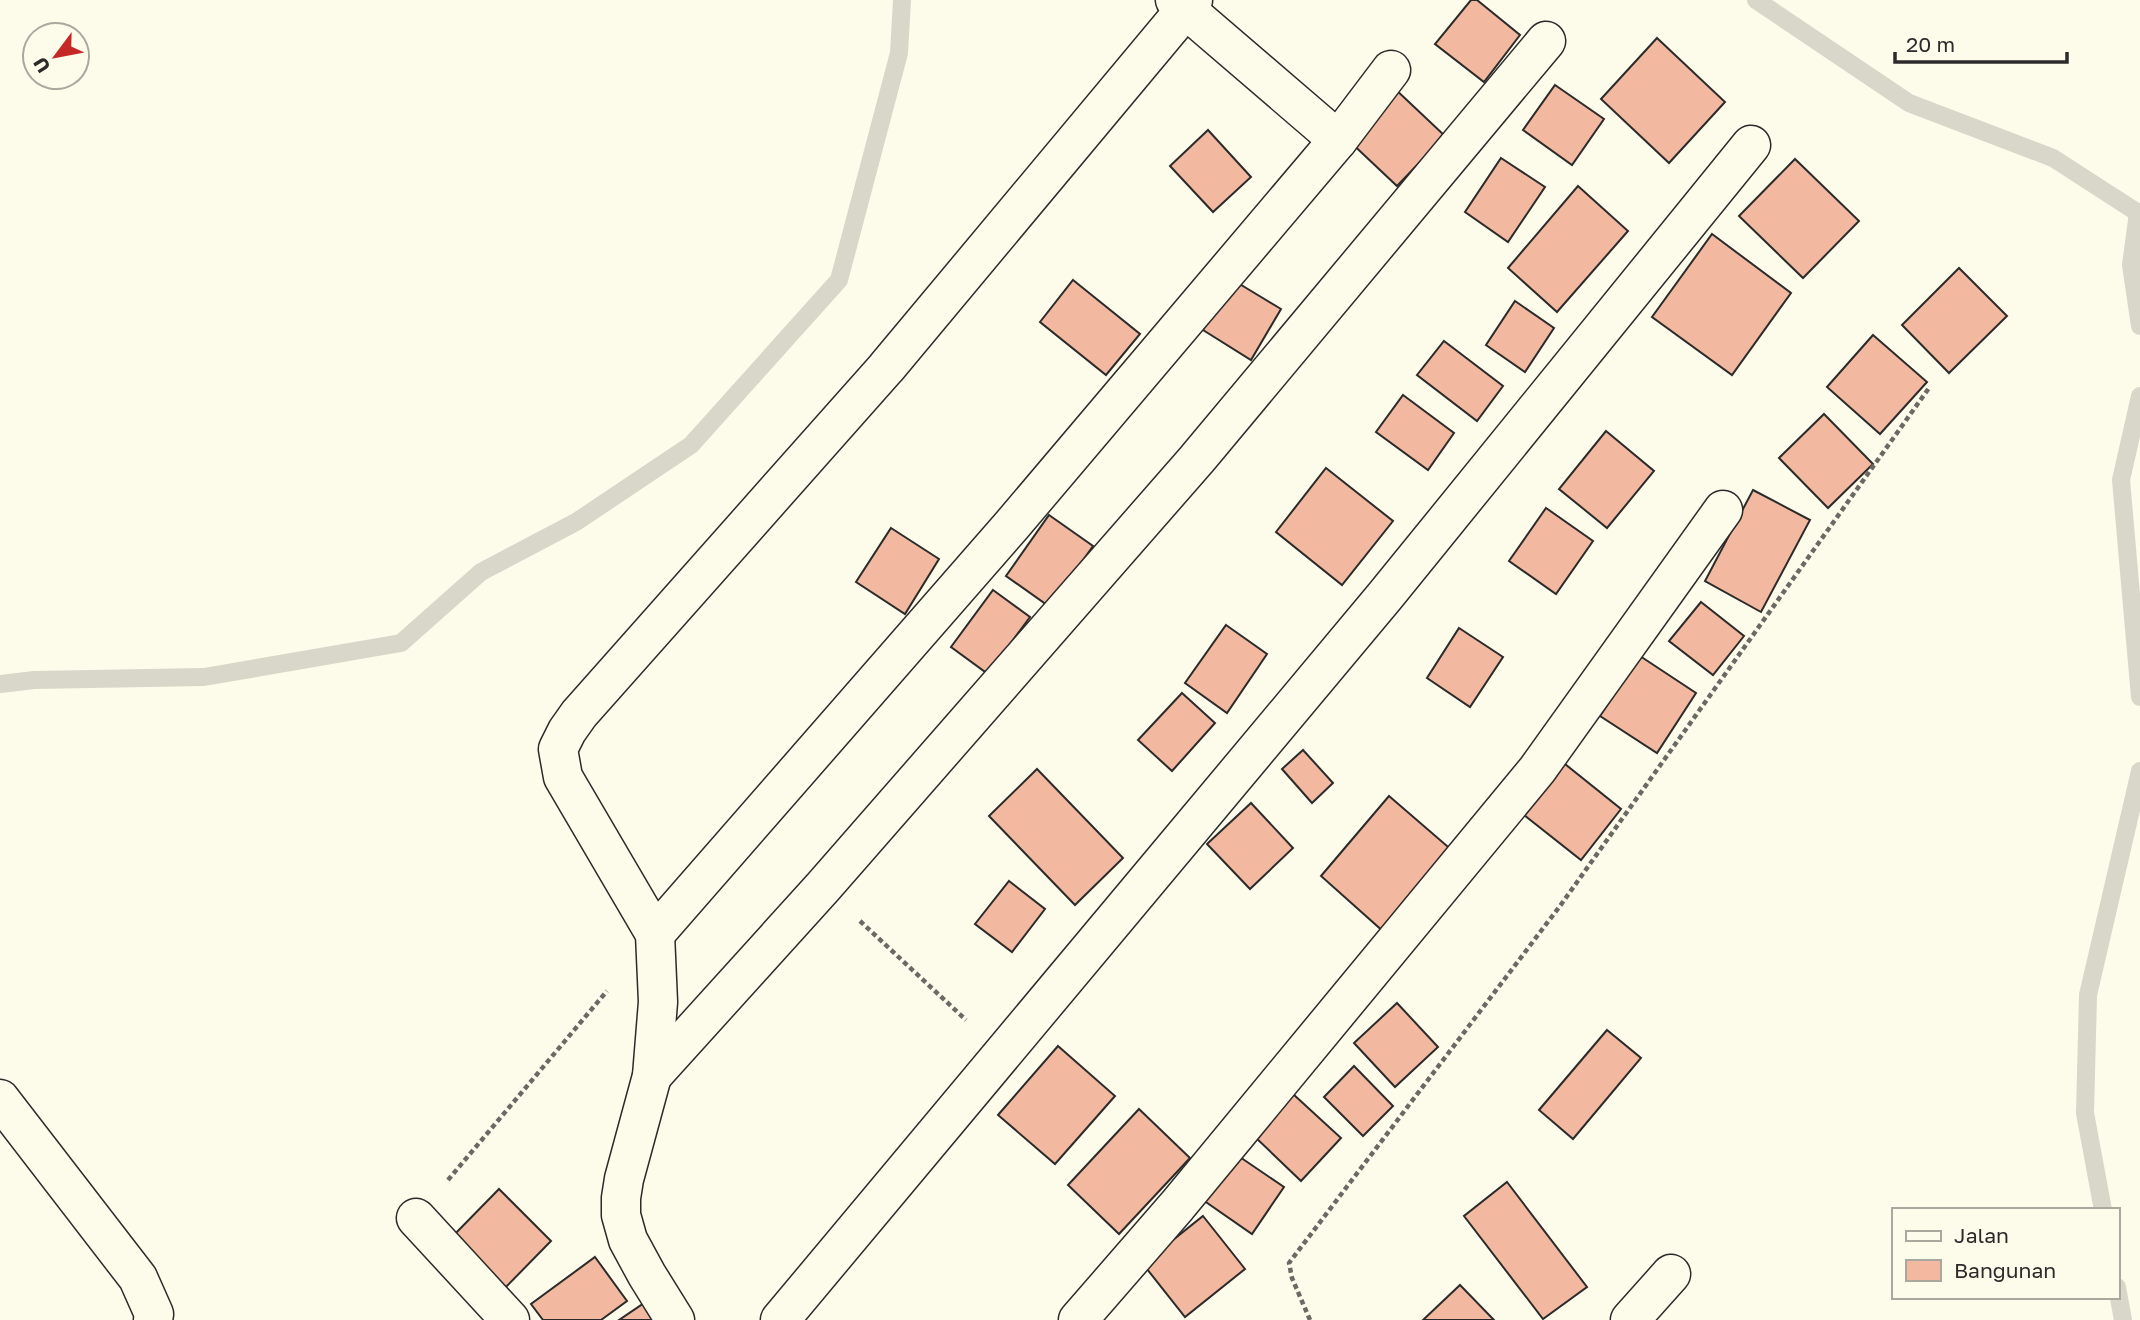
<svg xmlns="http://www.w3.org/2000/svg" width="2140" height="1320" viewBox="0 0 2140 1320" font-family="'Golos Text',sans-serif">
<rect width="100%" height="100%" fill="#fdfbea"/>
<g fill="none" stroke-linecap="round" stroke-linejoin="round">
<!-- stream -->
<g stroke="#d8d7c9" stroke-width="18">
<path d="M 1756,0 L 1909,103 L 2053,158 L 2138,213 L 2140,212"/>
<path d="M 2138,213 L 2131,265 L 2140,326"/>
<path d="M 2140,396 L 2121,480 L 2140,697"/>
<path d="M 0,684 L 34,680 L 204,677 L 401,643 L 481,572 L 576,522 L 691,445 L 839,280 L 899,53 L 902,0"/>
<path d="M 2103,1210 L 2085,1113 L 2088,995 L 2140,771"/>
<path d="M 2117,1287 L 2123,1320"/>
</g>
</g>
<!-- building -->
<g fill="#f2b8a0" stroke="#2b2b2b" stroke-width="2">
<path d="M 1471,0 L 1477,0 L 1520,35 L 1484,82 L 1435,44 Z"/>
<path d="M 1657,38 L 1725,102 L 1669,163 L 1601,99 Z"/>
<path d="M 1555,85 L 1604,119 L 1572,165 L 1523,130 Z"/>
<path d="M 1393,87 L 1445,136 L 1397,186 L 1346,138 Z"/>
<path d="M 1208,130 L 1251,177 L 1213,212 L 1170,166 Z"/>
<path d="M 1501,158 L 1545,187 L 1508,242 L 1465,212 Z"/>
<path d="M 1795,159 L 1859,221 L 1803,278 L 1739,216 Z"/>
<path d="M 1578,186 L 1628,231 L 1557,312 L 1508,268 Z"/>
<path d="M 1712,234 L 1791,293 L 1732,375 L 1652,317 Z"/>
<path d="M 1959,268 L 2007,316 L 1949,373 L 1902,325 Z"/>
<path d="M 1073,280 L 1140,334 L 1106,375 L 1040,322 Z"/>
<path d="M 1233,280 L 1281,309 L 1251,360 L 1203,330 Z"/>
<path d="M 1515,301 L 1554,328 L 1525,372 L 1486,345 Z"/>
<path d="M 1873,335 L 1927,382 L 1880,434 L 1827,387 Z"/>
<path d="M 1444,341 L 1503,386 L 1477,421 L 1417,375 Z"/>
<path d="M 1403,395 L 1454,433 L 1428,470 L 1376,432 Z"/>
<path d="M 1824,414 L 1873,464 L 1828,508 L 1779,458 Z"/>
<path d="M 1606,431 L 1654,471 L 1607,528 L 1559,489 Z"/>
<path d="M 1326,468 L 1393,521 L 1342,585 L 1276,532 Z"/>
<path d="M 1753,490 L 1810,520 L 1761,612 L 1705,581 Z"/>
<path d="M 1546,508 L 1593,541 L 1556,594 L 1509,561 Z"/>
<path d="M 1049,515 L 1093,546 L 1050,607 L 1006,576 Z"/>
<path d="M 891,528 L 939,559 L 905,614 L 856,582 Z"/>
<path d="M 993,590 L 1030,617 L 988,674 L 951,647 Z"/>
<path d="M 1701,602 L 1744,636 L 1713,675 L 1669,641 Z"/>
<path d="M 1226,625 L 1267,654 L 1227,713 L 1185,683 Z"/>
<path d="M 1459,628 L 1503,657 L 1470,707 L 1427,678 Z"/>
<path d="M 1640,656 L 1696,693 L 1657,753 L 1600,716 Z"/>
<path d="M 1182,693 L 1215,723 L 1172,771 L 1138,740 Z"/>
<path d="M 1303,750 L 1333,783 L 1312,803 L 1282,769 Z"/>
<path d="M 1555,756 L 1621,809 L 1581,860 L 1515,808 Z"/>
<path d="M 1037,769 L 1123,858 L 1075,905 L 989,816 Z"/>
<path d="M 1389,796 L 1454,852 L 1385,933 L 1321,876 Z"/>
<path d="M 1251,803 L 1293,848 L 1250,889 L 1207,844 Z"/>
<path d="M 1009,881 L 1045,909 L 1012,952 L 975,924 Z"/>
<path d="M 1397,1003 L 1438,1047 L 1395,1087 L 1354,1043 Z"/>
<path d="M 1607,1030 L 1641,1058 L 1573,1139 L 1539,1110 Z"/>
<path d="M 1058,1046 L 1115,1096 L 1055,1164 L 998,1115 Z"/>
<path d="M 1354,1066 L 1393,1106 L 1363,1136 L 1324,1097 Z"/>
<path d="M 1293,1094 L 1341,1138 L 1301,1181 L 1254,1136 Z"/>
<path d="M 1139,1109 L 1190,1158 L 1119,1234 L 1068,1185 Z"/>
<path d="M 1234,1153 L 1284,1187 L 1252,1234 L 1203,1200 Z"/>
<path d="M 1507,1182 L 1587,1287 L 1543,1319 L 1464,1216 Z"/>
<path d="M 499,1189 L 551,1241 L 502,1291 L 450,1239 Z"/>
<path d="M 1203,1216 L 1245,1269 L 1185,1317 L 1143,1264 Z"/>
<path d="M 595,1257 L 627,1301 L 601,1320 L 543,1320 L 531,1304 Z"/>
<path d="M 1460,1285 L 1494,1320 L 1423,1320 Z"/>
<path d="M 656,1295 L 673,1320 L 619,1320 Z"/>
</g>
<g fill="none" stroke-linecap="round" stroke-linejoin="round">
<!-- minor casing -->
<g stroke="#2b2b2b" stroke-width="41">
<g id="minor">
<path d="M 1175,0 L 1338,140"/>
<path d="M 655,934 L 1012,525 L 1338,140 L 1391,70"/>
<path d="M 652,1076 L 823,887 L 1197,459 L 1546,41"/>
<path d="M 0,1099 L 138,1278 L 154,1314 L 153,1320"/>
<path d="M 416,1218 L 510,1320"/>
<path d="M 675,1320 L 647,1275 L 628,1240 L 621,1215 L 621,1198 L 624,1179 L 652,1076 L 658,1002 L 655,934 L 563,777 L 558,749 L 567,731 L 579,714 L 886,368 L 1193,0"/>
<path d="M 780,1320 L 1385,596 L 1751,145"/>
<path d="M 1078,1320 L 1177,1206 L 1537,770 L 1723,510"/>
<path d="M 1630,1320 L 1671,1274"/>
</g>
</g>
<!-- path -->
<g stroke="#6a6964" stroke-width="4.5" stroke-dasharray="5 3.5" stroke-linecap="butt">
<path d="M 860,921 L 966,1020"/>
<path d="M 448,1180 L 607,991"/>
<path d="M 1310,1320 L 1292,1278 L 1289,1263 L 1560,906 L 1929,388"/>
</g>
<!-- minor -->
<use href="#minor" stroke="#fdfbea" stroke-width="38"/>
</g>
<!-- legend -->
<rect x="1892" y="1208" width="228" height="91" fill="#fdfbea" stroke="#a9a89e" stroke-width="2"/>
<rect x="1906" y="1231" width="35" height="10" fill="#fdfbea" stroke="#a9a89e" stroke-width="2"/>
<text x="1954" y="1243" font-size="21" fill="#2b2b2b">Jalan</text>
<rect x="1906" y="1260" width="35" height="21" fill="#f2b8a0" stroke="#a9a89e" stroke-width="2"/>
<text x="1954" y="1278" font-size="21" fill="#2b2b2b">Bangunan</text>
<!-- north arrow -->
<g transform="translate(56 56) rotate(238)"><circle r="33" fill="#fdfbea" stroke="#a9a89e" stroke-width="2"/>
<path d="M0-5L12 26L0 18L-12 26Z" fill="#c62828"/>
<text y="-10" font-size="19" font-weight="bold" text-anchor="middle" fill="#2b2b2b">U</text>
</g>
<!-- scale -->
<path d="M1895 52v10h172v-10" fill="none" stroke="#2b2b2b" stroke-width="3.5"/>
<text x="1906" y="52" font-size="21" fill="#2b2b2b" stroke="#fdfbea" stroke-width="5" paint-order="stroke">20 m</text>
</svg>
